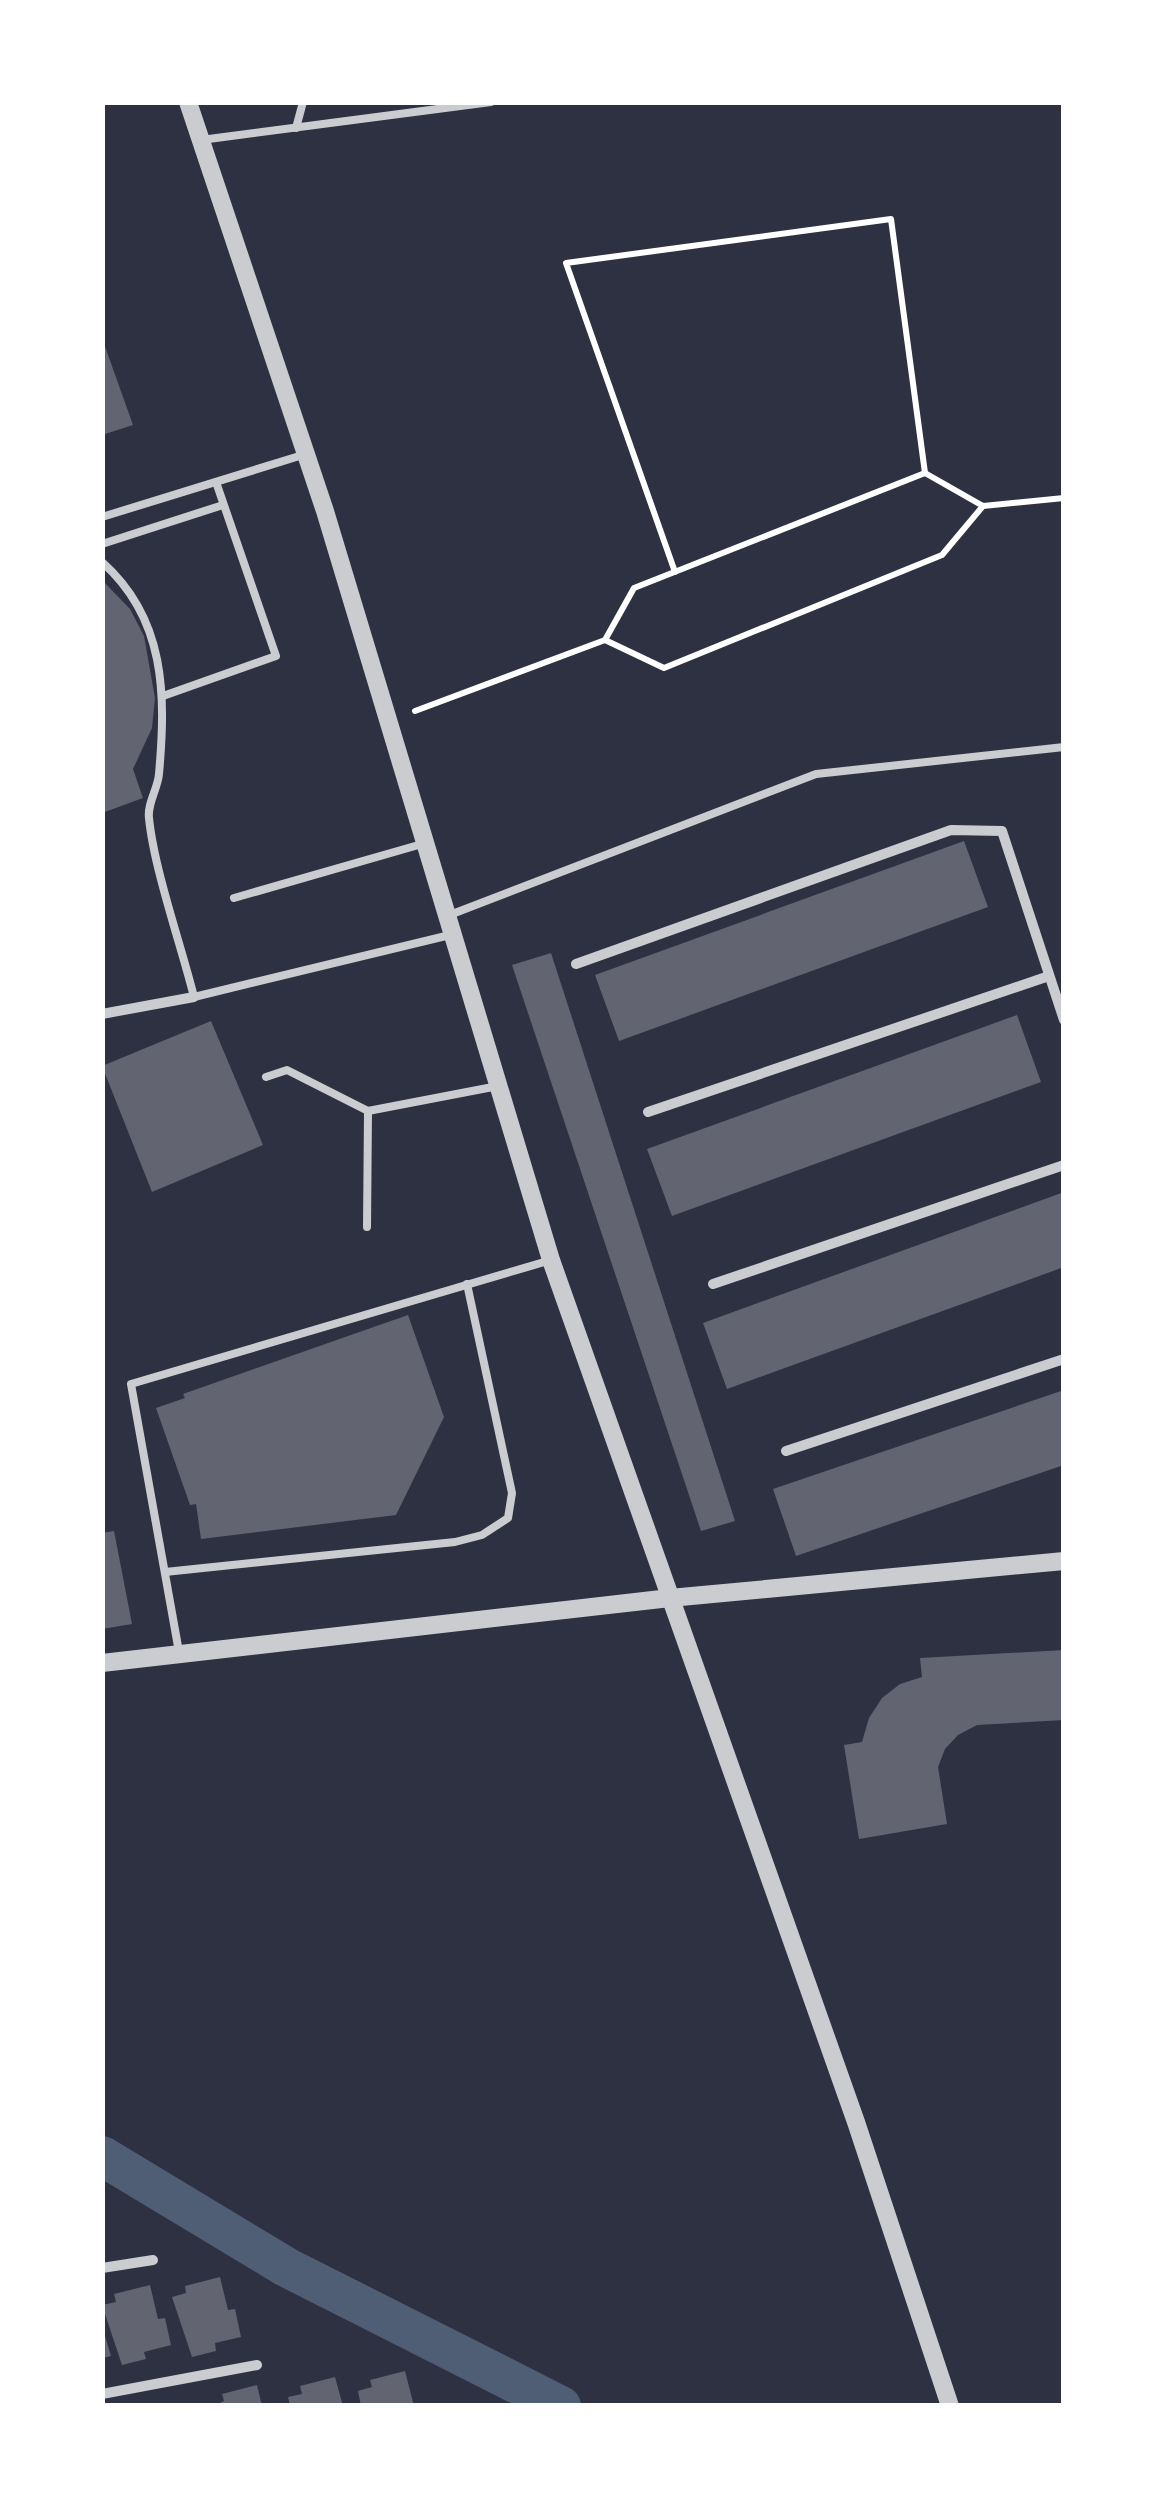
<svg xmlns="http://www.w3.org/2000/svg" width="1166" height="2508" viewBox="0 0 1166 2508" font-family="'Zilla Slab',serif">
<rect width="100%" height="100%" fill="#2d3142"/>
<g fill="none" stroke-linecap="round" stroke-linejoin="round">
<!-- canal -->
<path stroke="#4f5d75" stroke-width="40" d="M 102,2156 L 286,2267 L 561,2406"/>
</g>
<!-- building -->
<g fill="#626471">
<path d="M 102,338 L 133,425 L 102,435 Z"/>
<path d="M 102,580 L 130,609 L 144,636 L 155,698 L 152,728 L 133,769 L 143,798 L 102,813 Z"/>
<path d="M 964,841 L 988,907 L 619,1041 L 595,975 Z"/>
<path d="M 551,953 L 735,1521 L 701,1531 L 512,965 Z"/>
<path d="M 1017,1015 L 1041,1082 L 672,1216 L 647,1149 Z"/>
<path d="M 211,1021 L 263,1145 L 152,1192 L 102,1066 Z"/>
<path d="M 1064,1192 L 1064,1267 L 727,1389 L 703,1323 Z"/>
<path d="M 408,1315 L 444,1417 L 396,1515 L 201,1539 L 196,1504 L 190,1505 L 156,1408 L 185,1398 L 183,1394 Z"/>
<path d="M 1064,1390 L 1064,1465 L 796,1556 L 773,1489 Z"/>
<path d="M 114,1531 L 132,1624 L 102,1629 L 102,1533 Z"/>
<path d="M 1064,1650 L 1064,1720 L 977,1725 L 958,1735 L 945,1749 L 938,1767 L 947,1824 L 859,1839 L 844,1745 L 862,1742 L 869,1718 L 882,1698 L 900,1684 L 922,1677 L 920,1658 Z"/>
<path d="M 220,2277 L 228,2310 L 235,2309 L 241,2337 L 215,2343 L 216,2351 L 192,2357 L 172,2297 L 186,2293 L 185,2286 Z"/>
<path d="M 150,2285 L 158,2319 L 165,2318 L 171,2345 L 144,2352 L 146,2359 L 122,2365 L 102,2305 L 116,2302 L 114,2294 Z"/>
<path d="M 102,2326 L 111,2356 L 102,2358 Z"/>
<path d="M 405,2371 L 414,2406 L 361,2406 L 358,2391 L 372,2387 L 370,2380 Z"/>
<path d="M 335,2377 L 343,2406 L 290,2406 L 288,2397 L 302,2394 L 300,2386 Z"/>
<path d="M 257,2385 L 262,2406 L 213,2406 L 224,2401 L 222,2394 Z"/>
</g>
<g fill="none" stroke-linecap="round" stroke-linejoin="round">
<!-- path -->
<g stroke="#fff" stroke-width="6">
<path d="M 675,572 L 566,263 L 891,219 L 925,473"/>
<path d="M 605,640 L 664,668 L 942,555 L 983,506"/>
<path d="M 415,711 L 605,640 L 634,588 L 925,473 L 983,506 L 1064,498"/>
</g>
<!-- service -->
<g stroke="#caccd0" stroke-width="8">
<path d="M 296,128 L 303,102"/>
<path d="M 201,140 L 491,102"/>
<path d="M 102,517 L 306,454"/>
<path d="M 102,544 L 223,505"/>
<path d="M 102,562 C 166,619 166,695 159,774 C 158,788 147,804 149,818 C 154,869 181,945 194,997 L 450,935"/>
<path d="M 163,696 L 276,656 L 216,482"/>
<path d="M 234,898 L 422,844"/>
<path d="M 447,916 L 816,774 L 1064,747"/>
<path d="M 266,1077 L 287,1070 L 368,1111 L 498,1086"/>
<path d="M 367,1227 L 368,1111"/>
<path d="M 165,1572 L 455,1542 L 482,1535 L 508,1518 L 512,1493 L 467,1284"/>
<path d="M 179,1652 L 131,1384 L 551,1260"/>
</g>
<!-- minor -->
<g stroke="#caccd0" stroke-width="10">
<path d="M 576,964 L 951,830 L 1002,831 L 1064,1020"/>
<path d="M 102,1014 L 194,997"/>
<path d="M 648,1112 L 1049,976"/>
<path d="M 713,1284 L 1064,1165"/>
<path d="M 786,1451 L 1064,1359"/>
<path d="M 102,2268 L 153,2260"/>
<path d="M 102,2394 L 257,2365"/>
</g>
<!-- tertiary -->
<g stroke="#caccd0" stroke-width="18">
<path d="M 188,102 L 325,511 L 551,1260 L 856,2122 L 950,2406"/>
<path d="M 102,1663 L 670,1598 L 1064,1561"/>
</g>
</g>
<!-- border -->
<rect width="1166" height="2508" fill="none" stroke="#ffffff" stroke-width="210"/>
</svg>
